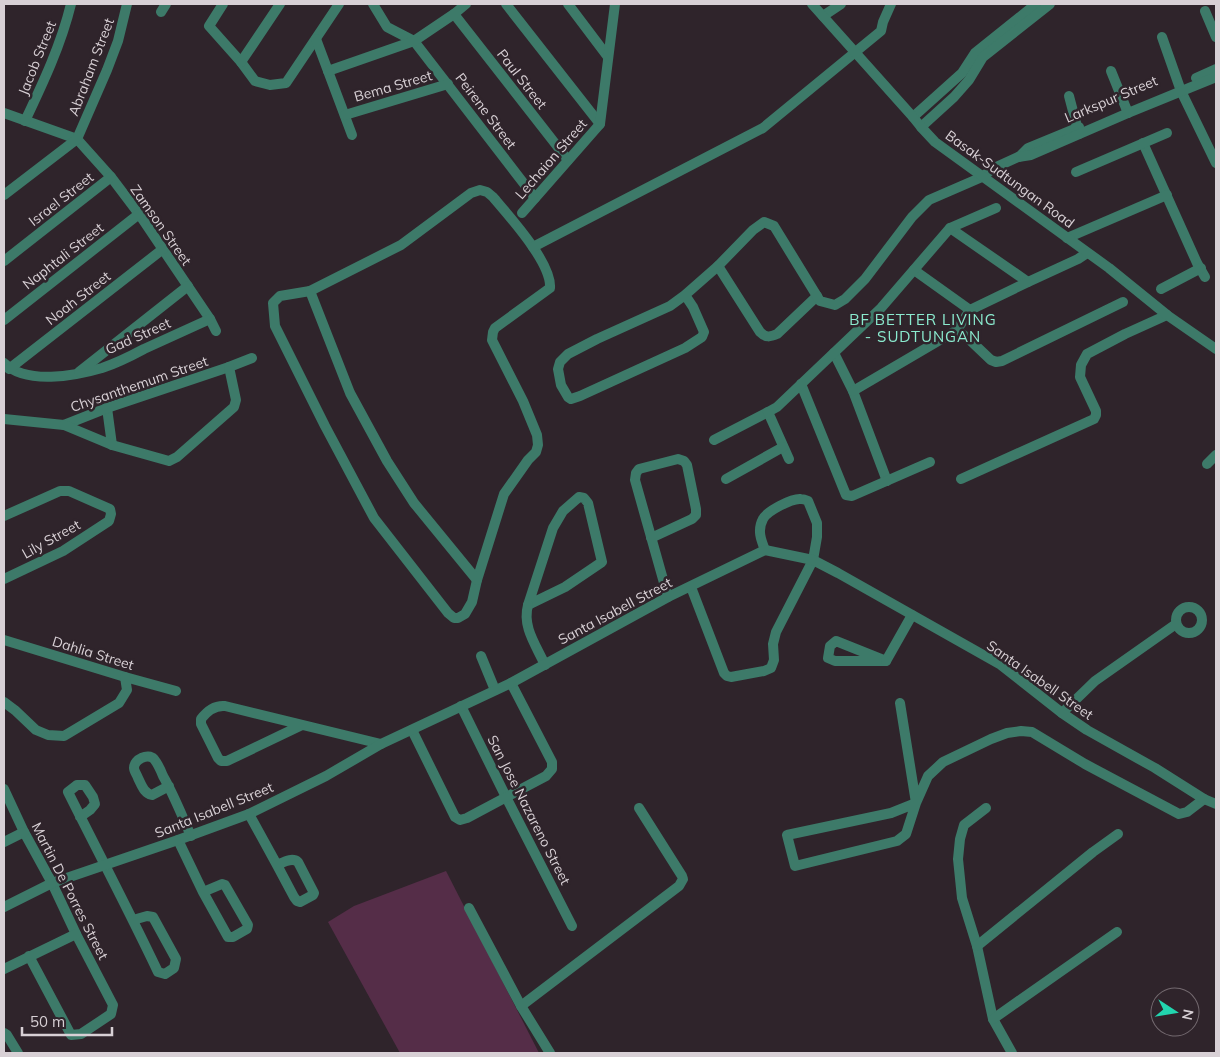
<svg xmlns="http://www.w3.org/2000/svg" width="1220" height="1057" viewBox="0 0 1220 1057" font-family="Mulish,sans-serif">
<rect width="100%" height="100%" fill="#2f242b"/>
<!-- green -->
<path fill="#552d48" d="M 446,871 L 539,1053 L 400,1053 L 328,922 L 354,906 Z"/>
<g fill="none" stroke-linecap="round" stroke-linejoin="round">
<!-- minor -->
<g stroke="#3d7a69" stroke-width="10">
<path d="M 223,4 L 209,26 L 241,62 L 255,81 L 270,85 L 286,83 L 339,4"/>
<path d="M 373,4 L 387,27 L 414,41 L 535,198"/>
<path d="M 506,4 L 600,124"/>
<path d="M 568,4 L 608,57"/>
<path d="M 1205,11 L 1216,37"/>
<path d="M 161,12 L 166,4"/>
<path d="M 454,14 L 568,160"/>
<path d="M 823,16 L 841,4"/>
<path d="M 1162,37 L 1181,91 L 1216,163"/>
<path d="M 316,39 L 352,135"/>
<path d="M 241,62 L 280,4"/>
<path d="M 328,71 L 414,41 L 454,14 L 466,4"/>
<path d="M 1111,71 L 1128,113"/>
<path d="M 1196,78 L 1216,69"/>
<path d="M 1069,96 L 1079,134"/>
<path d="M 4,113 L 77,139 L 111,177 L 139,214 L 210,319 L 216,331"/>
<path d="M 345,115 L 448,84"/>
<path d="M 913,117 L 962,73 L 975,53 L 1036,4"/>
<path d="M 25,121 C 43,83 61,45 71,4"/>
<path d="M 921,127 L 954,97 L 969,80 L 983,57 L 1050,4"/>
<path d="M 1143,143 L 1197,263 L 1205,277"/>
<path d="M 1019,157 L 1028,148 L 1079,127"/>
<path d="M 1076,172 L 1167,133"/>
<path d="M 480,190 L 487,192 L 493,197 C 509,216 552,263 550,288 L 495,328 L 493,332 L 492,340 L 523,401 L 537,435 L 538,445 L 536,452 L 528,460 L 504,494 L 477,580 L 472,602 L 465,614 L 458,618 L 454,618 L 448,613 L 374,518 L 325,426 L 275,326 L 273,303 L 280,296 L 310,291 L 401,245 L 471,193 Z"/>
<path d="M 4,195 L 77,139 L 107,70 L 118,41 L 127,4"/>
<path d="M 522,213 L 600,124 L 615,4"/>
<path d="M 950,228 L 1028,282"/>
<path d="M 1067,238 L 1167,195"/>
<path d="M 533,247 L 763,128 L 881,31 L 883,22 L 891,4"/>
<path d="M 4,261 L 111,177"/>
<path d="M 718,266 L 760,332 C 766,338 770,337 777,334 L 817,296"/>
<path d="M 914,270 L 970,310"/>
<path d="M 1161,289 L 1201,268"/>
<path d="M 310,291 L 350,393 L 387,461 L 414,503 L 477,580"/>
<path d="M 685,295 L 693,307 L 704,332 L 702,337 L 685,348 L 580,396 L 571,399 L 568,397 L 561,385 L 558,369 L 560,362 L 568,354 L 597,339 L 670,306 L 685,295 L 718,266 L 753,230 L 764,222 L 774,226 L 820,301 L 835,305 L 845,299 L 865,279 L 912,217 L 929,200 L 982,177 L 994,168 L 1018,157 L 1031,155 L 1128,113 L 1216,77"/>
<path d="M 4,320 L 139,214"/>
<path d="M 957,330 L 971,341 L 991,360 L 996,362 L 1002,361 L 1123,302"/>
<path d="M 834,353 L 853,391 L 887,481"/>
<path d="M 4,363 C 26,385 75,376 102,368 C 117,363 131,356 144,349 C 166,339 188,329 210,319"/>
<path d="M 9,369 L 163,249"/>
<path d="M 79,372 L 188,286"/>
<path d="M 801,384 L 846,495 L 852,496 L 930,462"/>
<path d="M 853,391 L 957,330 L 970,310 L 1028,282 L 1078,259 L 1087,253"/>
<path d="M 107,408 L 112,445"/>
<path d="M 4,419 L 64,425 L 107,408 L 229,367 L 252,358"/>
<path d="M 64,425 L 112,445 L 169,461 L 177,457 L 234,407 L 236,400 L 229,367"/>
<path d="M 714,440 L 768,412"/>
<path d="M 789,459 L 768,412 L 777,407 L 881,308 L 950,228 L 996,208"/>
<path d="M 1207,464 L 1216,455"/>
<path d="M 726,479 L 783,447"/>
<path d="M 961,479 L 1094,419 L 1096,415 L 1096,411 L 1080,377 L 1081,365 L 1087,354 L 1125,334 L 1167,315"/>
<path d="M 579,497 L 584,498 L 588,503 L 602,562 L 565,587 L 528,605 L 553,528 L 563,511 Z"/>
<path d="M 4,516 L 60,491 L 69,491 L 110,509 L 111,514 L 109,521 L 63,551 L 4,579"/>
<path d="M 651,538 L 692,519 L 696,515 L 696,509 L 687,465 L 684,461 L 678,459 L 639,469 L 636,473 L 635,480 L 668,597"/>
<path d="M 691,587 L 724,673 L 727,676 L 731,677 L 764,671 L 771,668 L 774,660 L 773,644 L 776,632 L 813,560 L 817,537 L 817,523 L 808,501 C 806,500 803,499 801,499 C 792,498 767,511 763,519 C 757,530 761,540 765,550"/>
<path d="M 528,605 C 522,627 536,645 545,665"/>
<circle cx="1189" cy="620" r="13"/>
<path d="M 4,640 L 125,677 L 176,691"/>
<path d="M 836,641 L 886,661 L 835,661 L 828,658 L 830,646 Z"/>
<path d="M 481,656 L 495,690"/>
<path d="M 886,661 L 912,615"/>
<path d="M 4,702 L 16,711 L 36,730 L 48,735 L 64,736 L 119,703 L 127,690 L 125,677"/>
<path d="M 900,703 L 916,803 L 906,834 L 897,841 L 795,866 L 787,835 L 891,813 L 916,803 L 928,776 L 943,762 L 991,739 L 1007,733 L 1021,731 L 1032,732 L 1085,764 L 1179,814 L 1187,812 L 1204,799"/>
<path d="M 461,706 L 506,797 L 572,926"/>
<path d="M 1062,713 L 1095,681 L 1176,624"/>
<path d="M 302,725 L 227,761 L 221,761 L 218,758 L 201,724 L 201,719 C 207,711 214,705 225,706 L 381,744"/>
<path d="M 412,730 L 455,817 L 460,820 L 467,818 L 546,776 L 552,769 L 552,762 L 511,683"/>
<path d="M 169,786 L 152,795 C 144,793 142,786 138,778 C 137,775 134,771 134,768 C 134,759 148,753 154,759 C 158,764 161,771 163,776 C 174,795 182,816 191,836"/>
<path d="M 4,789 L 24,832 L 52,883 L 76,934 L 113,1005 L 111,1014 L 81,1034 L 71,1035 L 29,956"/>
<path d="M 986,808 L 964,825 L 960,839 L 958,859 L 962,898 L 977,946 L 993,1019 L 1012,1053"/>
<path d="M 249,814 L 277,865 L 294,897 L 297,901 L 300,902 L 313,895 L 314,893 L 298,862 C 292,857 284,862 277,865"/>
<path d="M 80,817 L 90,810 L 95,804 L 93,797 L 85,785 L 77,785 L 68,792 C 98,852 129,911 158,972 L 165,974 L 174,968 L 176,959 L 153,917 L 147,916 L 133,920"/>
<path d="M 178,840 L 203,892 L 228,937 L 233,937 L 247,929 L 248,925 L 225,885 L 222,884 L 203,892"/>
<path d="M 4,842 L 24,832"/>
<path d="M 4,907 L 52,883 L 178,840 L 249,814 L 326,776 L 381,744 L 511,683 L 668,597 L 765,550 L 813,560 L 838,573 L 1001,665 L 1062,713 L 1087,730 L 1155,768 L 1204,799 L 1216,804"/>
<path d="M 469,908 L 521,1006 L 550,1053"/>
<path d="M 977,946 L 1093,852 L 1118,834"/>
<path d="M 4,969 L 76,934"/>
<path d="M 521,1006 L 679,886 L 683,879 L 682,876 L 639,808"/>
<path d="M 993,1019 L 1117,932"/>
<path d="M 4,1033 L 7,1035 L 18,1053"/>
</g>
<!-- tertiary -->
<path stroke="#3d7a69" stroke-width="10" d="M 812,4 L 913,117 L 921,127 L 935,142 L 1109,268 L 1167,315 L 1216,349"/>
</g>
<g text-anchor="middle" stroke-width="5" stroke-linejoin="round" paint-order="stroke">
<!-- street labels -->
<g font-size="14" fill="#d8d0d5" stroke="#2f242b">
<text transform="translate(37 58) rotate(-68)" y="5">Jacob Street</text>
<text transform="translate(91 67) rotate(-69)" y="5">Abraham Street</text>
<text transform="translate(522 79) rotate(52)" y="5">Paul Street</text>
<text transform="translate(393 86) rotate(-16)" y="5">Bema Street</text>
<text transform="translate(1111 99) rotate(-23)" y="5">Larkspur Street</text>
<text transform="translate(486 111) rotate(53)" y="5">Peirene Street</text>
<text transform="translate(551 159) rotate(-49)" y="5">Lechaion Street</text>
<text transform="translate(1010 179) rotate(36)" y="5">Basak-Sudtungan Road</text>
<text transform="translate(61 199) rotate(-38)" y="5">Israel Street</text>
<text transform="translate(161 225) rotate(55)" y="5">Zamson Street</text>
<text transform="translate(63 256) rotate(-38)" y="5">Naphtali Street</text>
<text transform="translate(78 298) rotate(-38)" y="5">Noah Street</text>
<text transform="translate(138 336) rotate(-24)" y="5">Gad Street</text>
<text transform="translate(139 384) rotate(-19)" y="5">Chysanthemum Street</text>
<text transform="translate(51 539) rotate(-29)" y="5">Lily Street</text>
<text transform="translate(615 611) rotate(-28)" y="5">Santa Isabell Street</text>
<text transform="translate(93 653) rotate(17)" y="5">Dahlia Street</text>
<text transform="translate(1040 680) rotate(35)" y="5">Santa Isabell Street</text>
<text transform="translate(214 810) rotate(-22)" y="5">Santa Isabell Street</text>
<text transform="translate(529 810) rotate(63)" y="5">San Jose Nazareno Street</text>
<text transform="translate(70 891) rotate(63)" y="5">Martin De Porres Street</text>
</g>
<!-- neighbourhood labels -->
<g font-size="15" letter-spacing="1" fill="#8bebcf" stroke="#2f242b">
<text x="923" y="325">BF BETTER LIVING<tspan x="923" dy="17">- SUDTUNGAN</tspan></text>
</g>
</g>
<!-- border -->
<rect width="1220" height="1057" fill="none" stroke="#d8d0d5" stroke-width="10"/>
<!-- north arrow -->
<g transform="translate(1175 1012) rotate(102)"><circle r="24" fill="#2f242b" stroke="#73696f"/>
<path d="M0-4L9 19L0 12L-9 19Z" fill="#22d5af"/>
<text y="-8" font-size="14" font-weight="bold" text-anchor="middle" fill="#d8d0d5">N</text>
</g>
<!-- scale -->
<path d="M22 1027v8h90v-8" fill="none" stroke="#d8d0d5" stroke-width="2.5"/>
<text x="30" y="1027" font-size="15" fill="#d8d0d5" stroke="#2f242b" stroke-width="4" paint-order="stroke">50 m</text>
</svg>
